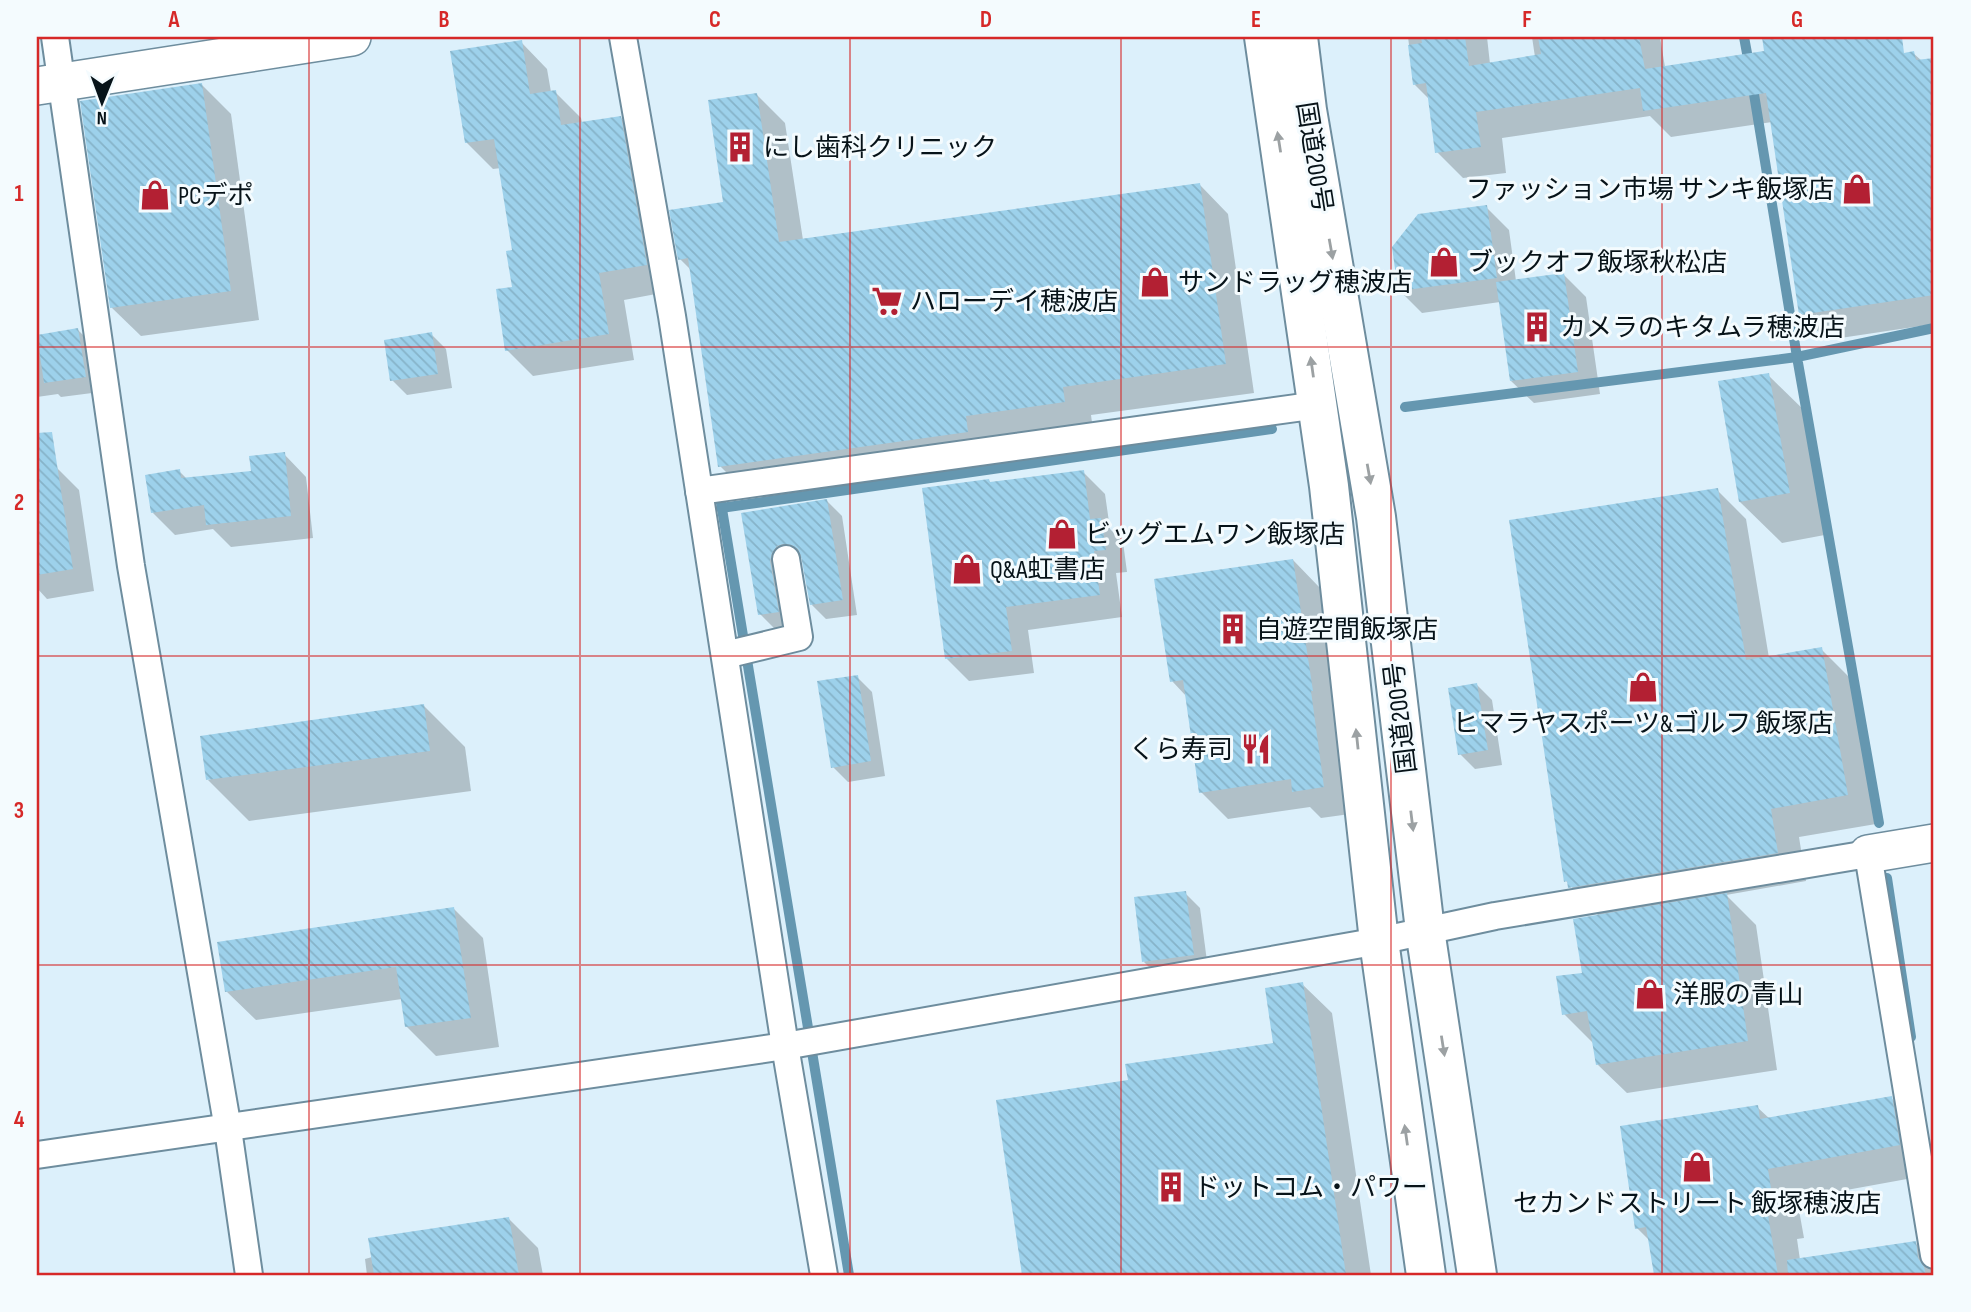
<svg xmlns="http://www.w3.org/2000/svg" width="1971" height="1312" viewBox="0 0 1971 1312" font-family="'Sofia Sans Condensed','Noto Sans JP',sans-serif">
<defs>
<pattern id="building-back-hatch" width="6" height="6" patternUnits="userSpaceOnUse" patternTransform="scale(1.75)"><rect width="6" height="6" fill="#9dd1eb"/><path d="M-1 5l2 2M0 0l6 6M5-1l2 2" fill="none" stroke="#86b3c9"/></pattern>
</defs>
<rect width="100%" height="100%" fill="#dcf0fb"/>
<!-- shadow -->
<g fill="#0003">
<path d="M 1408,37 L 1487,37 L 1490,64 L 1535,57 L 1532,37 L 1664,37 L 1660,37 L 1665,67 L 1767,52 L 1764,37 L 1839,37 L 1843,64 L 1913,53 L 1922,61 L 1934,59 L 1934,324 L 1827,340 L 1800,314 L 1772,122 L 1671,137 L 1650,116 L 1502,138 L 1506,173 L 1463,178 L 1437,152 L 1430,100 L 1414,84 Z"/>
<path d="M 521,42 L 547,69 L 551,92 L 555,92 L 581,118 L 582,123 L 620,117 L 647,144 L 672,291 L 624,300 L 634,360 L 533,376 L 507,350 L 514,288 L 514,252 L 501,168 L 493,169 L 466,142 Z"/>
<path d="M 202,85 L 231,114 L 259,320 L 141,336 L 111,307 Z"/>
<path d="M 756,94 L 785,123 L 803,240 L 1200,185 L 1228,214 L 1254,393 L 1091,415 L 1093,430 L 749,495 L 720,466 L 692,271 L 680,259 L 725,204 Z"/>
<path d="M 1486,207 L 1509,230 L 1516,281 L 1564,275 L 1586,297 L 1600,394 L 1534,403 L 1511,381 L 1500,302 L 1422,313 L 1399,290 Z"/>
<path d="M 78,330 L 93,345 L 100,392 L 61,397 L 58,394 L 37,397 L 37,336 Z"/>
<path d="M 431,334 L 446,349 L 452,388 L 407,395 L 392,380 Z"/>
<path d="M 1768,375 L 1810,416 L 1830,534 L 1782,543 L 1740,502 Z"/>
<path d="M 284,454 L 306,477 L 313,538 L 231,547 L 213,529 L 175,535 L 152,512 L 179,471 L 187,479 L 253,472 Z"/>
<path d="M 37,462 L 44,469 L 56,467 L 79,490 L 94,591 L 47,599 L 37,588 Z"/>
<path d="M 1083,472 L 1105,494 L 1110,529 L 1123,542 L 1127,572 L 1116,573 L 1122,617 L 1028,630 L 1034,673 L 969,681 L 947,659 L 989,481 L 992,484 Z"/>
<path d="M 1717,490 L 1746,519 L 1769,658 L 1821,649 L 1850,678 L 1876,824 L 1799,837 L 1806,881 L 1726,895 L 1756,925 L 1777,1070 L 1627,1093 L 1597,1064 L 1594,1044 L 1564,1014 L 1584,974 L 1599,916 L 1566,881 Z"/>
<path d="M 827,501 L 842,516 L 857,615 L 826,619 L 811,604 L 804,558 L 798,558 L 793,626 L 775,629 L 760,614 L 743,515 Z"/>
<path d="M 1293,560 L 1320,588 L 1339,718 L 1350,814 L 1321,818 L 1310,807 L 1228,819 L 1201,792 L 1187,697 L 1172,681 Z"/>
<path d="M 857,677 L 872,692 L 885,776 L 848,782 L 833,767 Z"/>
<path d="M 1477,685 L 1492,700 L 1502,765 L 1475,769 L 1460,754 Z"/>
<path d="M 424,706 L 465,747 L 471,791 L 249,821 L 208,780 Z"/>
<path d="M 1185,893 L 1200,908 L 1208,969 L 1159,977 L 1144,962 Z"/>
<path d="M 454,909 L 483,938 L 499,1047 L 436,1056 L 406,1026 L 402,999 L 256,1020 L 226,991 Z"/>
<path d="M 1302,984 L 1332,1013 L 1371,1275 L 1024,1275 L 998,1101 L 1130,1082 L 1275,1044 Z"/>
<path d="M 1891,1098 L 1922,1128 L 1929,1175 L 1797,1199 L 1804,1238 L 1797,1239 L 1800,1260 L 1915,1243 L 1934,1262 L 1934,1275 L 1656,1275 L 1650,1241 L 1637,1228 L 1757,1107 L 1770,1119 Z"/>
<path d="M 509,1219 L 538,1248 L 543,1275 L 367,1275 L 365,1259 Z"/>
</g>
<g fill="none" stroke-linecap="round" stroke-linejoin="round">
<!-- stream -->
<g stroke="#6597b0" stroke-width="10">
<path d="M 1744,37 L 1749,64"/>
<path d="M 1405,407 L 1797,357 L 1752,82"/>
<path d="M 720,497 L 849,1275"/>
<path d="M 721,508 L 1272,429"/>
<path d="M 1879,823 L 1797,357 L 1934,328"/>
<path d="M 1887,878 L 1911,1037"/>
</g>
</g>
<!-- building -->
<g fill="url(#building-back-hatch)">
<path d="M 1421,37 L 1465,37 L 1469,66 L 1541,54 L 1538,37 L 1639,37 L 1645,69 L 1764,51 L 1762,37 L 1902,37 L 1904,53 L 1914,51 L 1916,60 L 1934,58 L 1934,295 L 1799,315 L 1766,93 L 1643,111 L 1640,88 L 1476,112 L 1481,147 L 1435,153 L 1426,83 L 1413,85 L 1408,45 L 1422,43 Z"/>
<path d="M 522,40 L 530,94 L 556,90 L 561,125 L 621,116 L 647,265 L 599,273 L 609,334 L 505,351 L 496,289 L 512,287 L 506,251 L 512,250 L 494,139 L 465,143 L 450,51 Z"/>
<path d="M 202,83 L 231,291 L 110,308 L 80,101 Z"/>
<path d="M 757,93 L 779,242 L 1200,183 L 1226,364 L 1063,387 L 1065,402 L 966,416 L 968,432 L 718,467 L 688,258 L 678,260 L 669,210 L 723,202 L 708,100 Z"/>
<path d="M 1487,205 L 1497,278 L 1398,291 L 1392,247 L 1418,214 Z"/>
<path d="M 1564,273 L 1578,372 L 1510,381 L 1496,282 Z"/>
<path d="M 78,328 L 86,377 L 44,383 L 37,335 Z"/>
<path d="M 432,332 L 438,374 L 390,381 L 384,340 Z"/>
<path d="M 1769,373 L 1790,493 L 1739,502 L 1718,381 Z"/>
<path d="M 52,432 L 73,569 L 37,575 L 37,433 Z"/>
<path d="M 285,452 L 291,516 L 206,525 L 204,505 L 151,513 L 145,475 L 180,469 L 181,478 L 251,471 L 249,456 Z"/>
<path d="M 1084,470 L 1090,519 L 1101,518 L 1106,550 L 1094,551 L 1100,595 L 1006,607 L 1012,651 L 945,659 L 922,488 L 989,479 L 990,482 Z"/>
<path d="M 1718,488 L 1746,660 L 1822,647 L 1848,795 L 1771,809 L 1778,853 L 1568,888 L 1567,881 L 1564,882 L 1509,520 Z"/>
<path d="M 827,499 L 843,600 L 810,605 L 801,556 L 798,549 L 792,545 L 783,544 L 777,546 L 772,553 L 770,561 L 779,612 L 758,615 L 741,513 Z"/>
<path d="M 1293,559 L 1313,691 L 1311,691 L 1324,787 L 1292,792 L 1291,779 L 1199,793 L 1183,680 L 1170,682 L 1154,579 Z"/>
<path d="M 858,675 L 871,761 L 831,768 L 817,681 Z"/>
<path d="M 1477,683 L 1488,750 L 1458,755 L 1448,688 Z"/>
<path d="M 424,704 L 430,751 L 206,780 L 200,736 Z"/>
<path d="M 1186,891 L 1194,955 L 1142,962 L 1134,897 Z"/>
<path d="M 1727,893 L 1748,1041 L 1596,1065 L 1587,1011 L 1562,1015 L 1556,976 L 1582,973 L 1573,919 Z"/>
<path d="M 454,907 L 471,1018 L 405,1027 L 396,967 L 225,992 L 217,942 Z"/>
<path d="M 1303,982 L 1346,1275 L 1022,1275 L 996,1100 L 1128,1080 L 1125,1064 L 1273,1043 L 1265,988 Z"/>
<path d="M 1892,1096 L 1900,1145 L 1768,1169 L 1774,1208 L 1767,1209 L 1778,1275 L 1654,1275 L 1646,1227 L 1635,1229 L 1620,1126 L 1758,1105 L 1760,1119 Z"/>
<path d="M 509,1217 L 519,1275 L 374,1275 L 368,1238 Z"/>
<path d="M 1916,1241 L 1918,1258 L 1924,1267 L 1926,1275 L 1788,1275 L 1787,1260 Z"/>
</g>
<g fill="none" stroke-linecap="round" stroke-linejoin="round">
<!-- street casing -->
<g stroke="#6e8d9e" stroke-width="30">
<g id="street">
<path d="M 55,37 L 131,566 L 228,1129 L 249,1275"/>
<path d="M 623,37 L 672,316 L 785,1046 L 824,1275"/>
<path d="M 699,491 L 1318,405"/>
<path d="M 725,655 L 799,637 L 786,559"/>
<path d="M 37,1155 L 785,1046 L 1379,941 L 1495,916 L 1868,854 L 1934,1255"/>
</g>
</g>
<!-- secondary casing -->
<g stroke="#6e8d9e" stroke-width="40">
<g id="secondary">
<path d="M 37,86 L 352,37"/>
<path d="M 1868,854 L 1934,843"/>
</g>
</g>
<!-- highway casing -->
<g stroke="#6e8d9e" stroke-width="42">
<g id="highway">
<path d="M 1264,37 L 1329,486 L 1379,941 L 1426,1275"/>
<path d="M 1298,37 L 1307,110 L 1376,517 L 1425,930 L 1477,1275"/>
</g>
</g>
<!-- street -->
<use href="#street" stroke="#fff" stroke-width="26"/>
<!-- secondary -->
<use href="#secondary" stroke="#fff" stroke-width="37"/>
<!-- highway -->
<use href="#highway" stroke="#fff" stroke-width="38"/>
</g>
<!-- one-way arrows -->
<defs><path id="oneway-solid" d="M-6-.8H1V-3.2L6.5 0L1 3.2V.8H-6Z" transform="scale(1.75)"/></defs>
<g fill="#9ca1a3">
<use href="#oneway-solid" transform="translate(1279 142) rotate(-99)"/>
<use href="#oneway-solid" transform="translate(1331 249) rotate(80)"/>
<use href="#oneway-solid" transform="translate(1312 367) rotate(-98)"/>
<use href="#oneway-solid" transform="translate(1369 474) rotate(80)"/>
<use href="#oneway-solid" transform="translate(1357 739) rotate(-96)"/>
<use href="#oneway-solid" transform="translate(1412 821) rotate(83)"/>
<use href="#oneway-solid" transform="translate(1443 1046) rotate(81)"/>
<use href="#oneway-solid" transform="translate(1406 1135) rotate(-98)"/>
</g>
<!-- grid -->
<path fill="none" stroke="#d62828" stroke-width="2" stroke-opacity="0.55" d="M 309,37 L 309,1275M 580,37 L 580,1275M 850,37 L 850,1275M 1121,37 L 1121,1275M 1391,37 L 1391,1275M 1662,37 L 1662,1275M 37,347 L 1934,347M 37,656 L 1934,656M 37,965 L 1934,965"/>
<!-- icons -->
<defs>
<g id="building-bare" transform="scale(2.415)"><path d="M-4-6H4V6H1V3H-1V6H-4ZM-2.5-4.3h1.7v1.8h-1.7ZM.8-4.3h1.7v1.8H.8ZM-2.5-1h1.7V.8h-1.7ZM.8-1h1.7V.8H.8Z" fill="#b32033" stroke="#f4fbfe" stroke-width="2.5" paint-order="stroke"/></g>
<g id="shop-bare" transform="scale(2.415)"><path d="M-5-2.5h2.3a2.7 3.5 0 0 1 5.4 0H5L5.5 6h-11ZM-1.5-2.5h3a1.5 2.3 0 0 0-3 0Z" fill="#b32033" stroke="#f4fbfe" stroke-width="2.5" paint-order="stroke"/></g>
<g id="supermarket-bare" transform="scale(2.415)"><path d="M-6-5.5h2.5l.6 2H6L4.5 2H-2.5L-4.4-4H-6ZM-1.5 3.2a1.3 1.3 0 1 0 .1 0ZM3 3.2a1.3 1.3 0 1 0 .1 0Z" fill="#b32033" stroke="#f4fbfe" stroke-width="2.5" paint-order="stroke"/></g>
<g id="restaurant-bare" transform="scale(2.415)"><path d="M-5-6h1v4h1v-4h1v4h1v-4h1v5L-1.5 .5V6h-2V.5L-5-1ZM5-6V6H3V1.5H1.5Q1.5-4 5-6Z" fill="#b32033" stroke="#f4fbfe" stroke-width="2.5" paint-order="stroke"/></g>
</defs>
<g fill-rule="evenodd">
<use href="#building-bare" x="740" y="147"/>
<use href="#shop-bare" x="1857" y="189"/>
<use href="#shop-bare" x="155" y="195"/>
<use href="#shop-bare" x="1444" y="262"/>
<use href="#shop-bare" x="1155" y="282"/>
<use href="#supermarket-bare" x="887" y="301"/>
<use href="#building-bare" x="1537" y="327"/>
<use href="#shop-bare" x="1062" y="534"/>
<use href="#shop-bare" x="967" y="569"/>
<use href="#building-bare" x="1233" y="629"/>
<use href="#shop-bare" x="1643" y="687"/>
<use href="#restaurant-bare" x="1256" y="749"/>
<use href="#shop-bare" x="1650" y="994"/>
<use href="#shop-bare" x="1697" y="1167"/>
<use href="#building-bare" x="1171" y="1187"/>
</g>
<g text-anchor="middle" stroke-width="6" stroke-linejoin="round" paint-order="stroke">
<!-- poi labels -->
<g font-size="26" fill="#071319" stroke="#f4fbfe" text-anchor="start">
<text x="763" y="156">にし歯科クリニック</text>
<text x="1834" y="198" text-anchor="end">ファッション市場 サンキ飯塚店</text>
<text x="178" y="204">PCデポ</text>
<text x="1467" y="271">ブックオフ飯塚秋松店</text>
<text x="1178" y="291">サンドラッグ穂波店</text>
<text x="910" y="310">ハローデイ穂波店</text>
<text x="1560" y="336">カメラのキタムラ穂波店</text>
<text x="1085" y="543">ビッグエムワン飯塚店</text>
<text x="990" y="578">Q&amp;A虹書店</text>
<text x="1256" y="638">自遊空間飯塚店</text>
<text x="1643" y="732" text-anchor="middle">ヒマラヤスポーツ&amp;ゴルフ 飯塚店</text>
<text x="1233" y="758" text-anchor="end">くら寿司</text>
<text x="1673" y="1003">洋服の青山</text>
<text x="1194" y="1196">ドットコム・パワー</text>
<text x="1697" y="1212" text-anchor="middle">セカンドストリート 飯塚穂波店</text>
</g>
<!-- street labels -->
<g font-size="26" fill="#071319" stroke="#f4fbfe">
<text transform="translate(1315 157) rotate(81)" y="9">国道200号</text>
<text transform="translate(1400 718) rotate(-97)" y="9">国道200号</text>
</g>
</g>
<!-- border -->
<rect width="1971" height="1312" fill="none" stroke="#f4fbfe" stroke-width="77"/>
<!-- north arrow -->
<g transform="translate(102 102) rotate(181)" stroke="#f4fbfe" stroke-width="5" paint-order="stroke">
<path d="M0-5L12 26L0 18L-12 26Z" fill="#071319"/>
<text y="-10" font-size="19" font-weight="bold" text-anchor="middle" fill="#071319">N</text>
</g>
<rect x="38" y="38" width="1894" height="1236" fill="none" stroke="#d62828" stroke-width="2.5"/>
<g font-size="23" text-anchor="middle" font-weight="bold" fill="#d62828">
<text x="174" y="27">A</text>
<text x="444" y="27">B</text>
<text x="715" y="27">C</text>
<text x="986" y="27">D</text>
<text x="1256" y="27">E</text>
<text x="1527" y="27">F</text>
<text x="1797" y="27">G</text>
<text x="19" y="201">1</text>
<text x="19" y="510">2</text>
<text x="19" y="818">3</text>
<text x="19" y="1127">4</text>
</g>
</svg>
